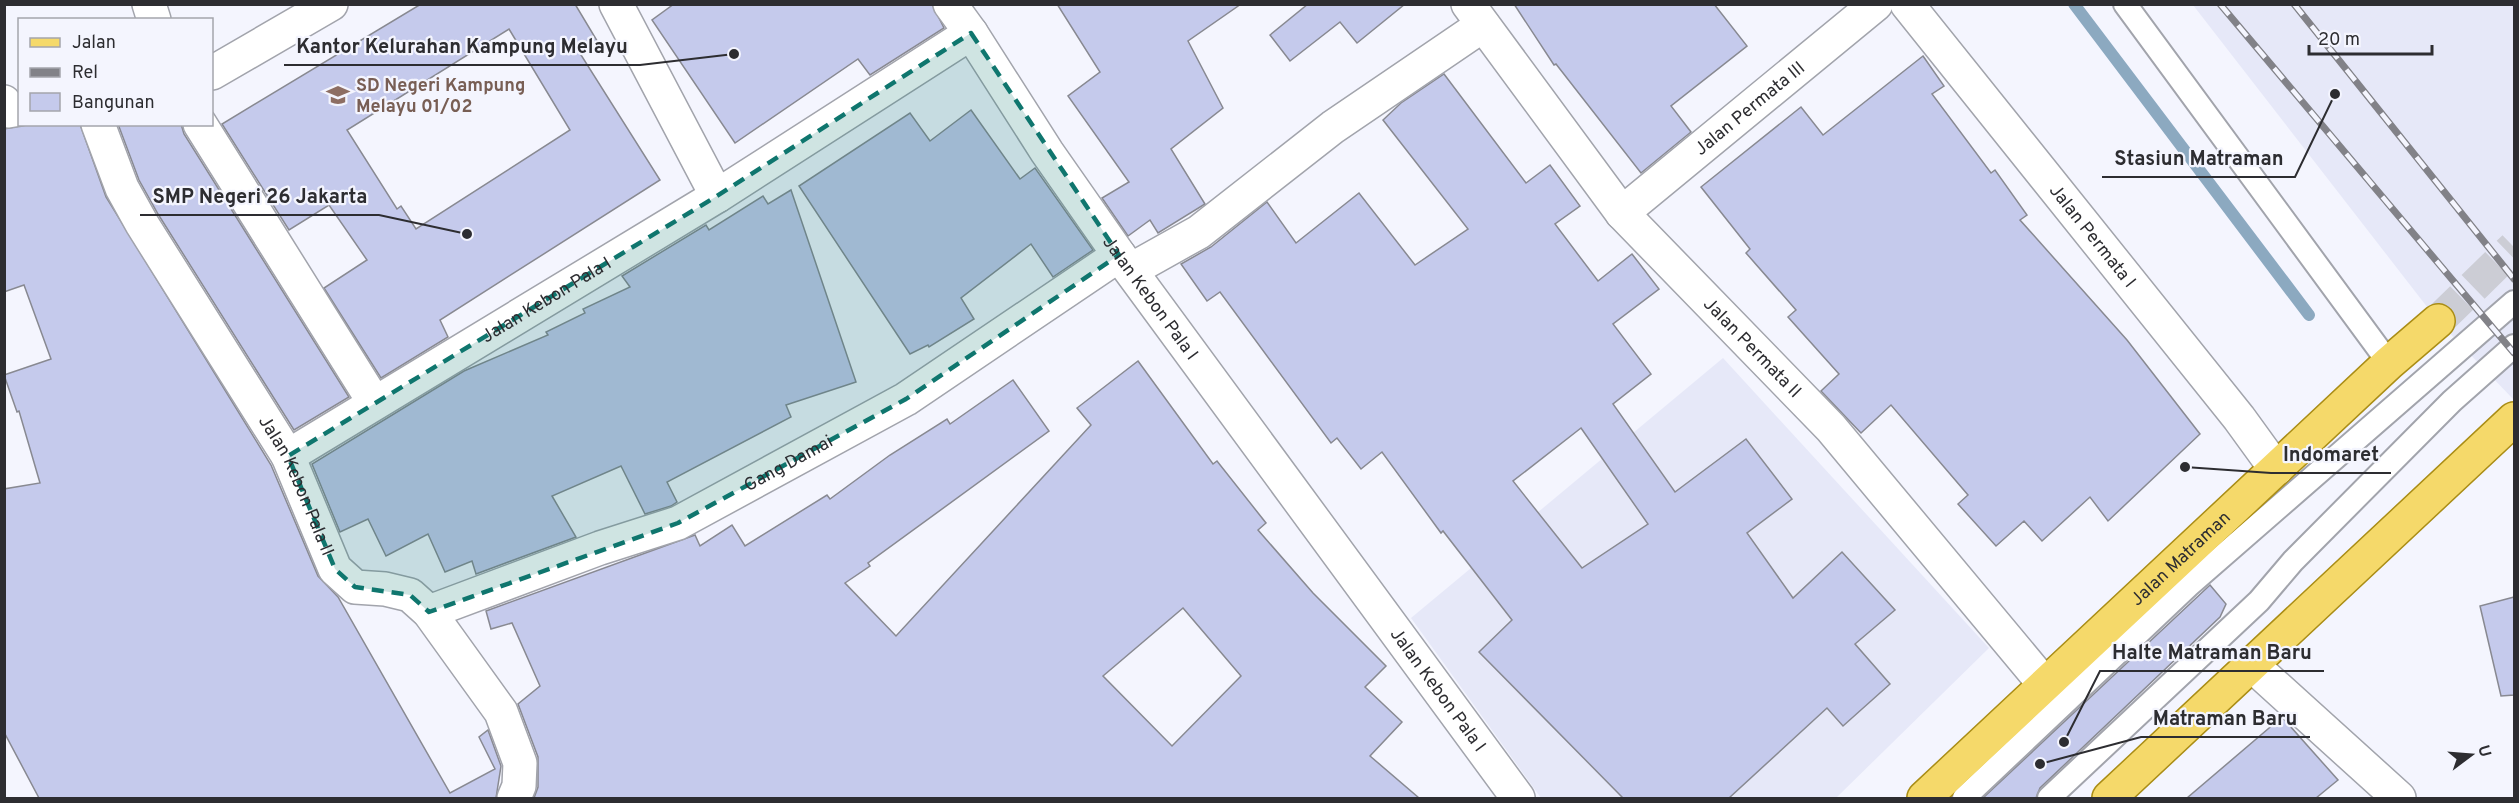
<svg xmlns="http://www.w3.org/2000/svg" width="2519" height="803" viewBox="0 0 2519 803" font-family="Overpass,sans-serif">
<rect width="100%" height="100%" fill="#f4f5fe"/>
<!-- built -->
<g fill="#e6e8f8">
<path d="M 2193,5 L 2514,5 L 2514,400 L 2438,321 Z"/>
<path d="M 1723,358 L 1989,648 L 1836,798 L 1541,798 L 1411,618 Z"/>
</g>
<g fill="none" stroke-linecap="round" stroke-linejoin="round">
<!-- stream -->
<path stroke="#8ca9c0" stroke-width="12" d="M 2074,4 L 2309,315"/>
</g>
<!-- building -->
<g fill="#c5caec" stroke="#888991" stroke-width="1.5" fill-rule="evenodd">
<path d="M 421,4 L 575,4 L 599,44 L 581,55 L 660,180 L 440,320 L 448,337 L 381,378 L 324,288 L 367,260 L 329,205 L 289,230 L 222,124 ZM 509,29 L 570,130 L 416,229 L 401,206 L 397,209 L 347,130 Z"/>
<path d="M 674,4 L 932,4 L 944,28 L 870,75 L 858,59 L 735,143 L 652,20 Z"/>
<path d="M 1057,4 L 1241,4 L 1188,41 L 1223,108 L 1171,149 L 1205,204 L 1158,233 L 1150,220 L 1128,236 L 1102,198 L 1129,182 L 1068,96 L 1100,72 Z"/>
<path d="M 1308,4 L 1405,4 L 1357,43 L 1340,22 L 1290,61 L 1270,35 Z"/>
<path d="M 1514,4 L 1714,4 L 1747,46 L 1671,106 L 1691,132 L 1641,173 L 1556,64 L 1554,65 Z"/>
<path d="M 1923,56 L 1944,86 L 1932,94 L 1991,173 L 1995,170 L 2027,215 L 2020,220 L 2127,340 L 2200,434 L 2108,521 L 2090,497 L 2042,541 L 2024,521 L 1996,546 L 1958,504 L 1968,495 L 1891,405 L 1861,433 L 1821,391 L 1839,374 L 1788,317 L 1796,310 L 1746,253 L 1750,249 L 1701,187 L 1801,107 L 1823,135 Z"/>
<path d="M 1444,74 L 1526,183 L 1550,165 L 1580,206 L 1555,224 L 1598,281 L 1632,254 L 1659,289 L 1613,324 L 1651,374 L 1613,404 L 1675,492 L 1746,439 L 1792,499 L 1747,533 L 1793,598 L 1842,552 L 1895,610 L 1855,644 L 1890,684 L 1843,726 L 1827,708 L 1729,798 L 1623,798 L 1479,652 L 1512,620 L 1443,531 L 1441,533 L 1382,452 L 1361,469 L 1337,438 L 1331,443 L 1220,292 L 1207,301 L 1181,264 L 1211,247 L 1267,202 L 1296,243 L 1359,193 L 1415,265 L 1468,229 L 1383,120 L 1401,103 ZM 1581,428 L 1648,524 L 1582,568 L 1513,481 Z"/>
<path d="M 971,110 L 1020,179 L 1035,168 L 1093,250 L 1053,277 L 1031,244 L 961,298 L 974,319 L 929,347 L 928,345 L 910,354 L 799,186 L 910,113 L 930,141 Z"/>
<path d="M 30,124 L 80,124 L 106,197 L 271,465 L 318,576 L 338,597 L 450,793 L 495,769 L 479,737 L 488,730 L 501,766 L 496,798 L 39,798 L 4,732 L 4,489 L 40,483 L 19,411 L 17,412 L 4,375 L 51,359 L 24,285 L 4,292 L 4,129 Z"/>
<path d="M 118,124 L 181,124 L 184,134 L 349,397 L 294,430 L 158,214 L 139,180 Z"/>
<path d="M 791,190 L 856,382 L 786,405 L 791,417 L 667,482 L 677,502 L 671,506 L 645,514 L 621,466 L 552,496 L 576,537 L 476,574 L 472,561 L 445,572 L 428,534 L 386,556 L 368,519 L 340,532 L 312,464 L 464,371 L 548,335 L 546,332 L 585,313 L 583,309 L 630,287 L 622,276 L 706,225 L 709,230 L 763,196 L 768,204 Z"/>
<path d="M 1138,361 L 1213,464 L 1217,461 L 1266,523 L 1258,530 L 1313,593 L 1386,666 L 1365,687 L 1402,722 L 1370,756 L 1419,798 L 534,798 L 538,787 L 538,757 L 518,704 L 540,686 L 512,623 L 491,629 L 486,611 L 695,535 L 700,546 L 732,525 L 745,546 L 827,495 L 830,499 L 890,455 L 947,419 L 950,424 L 1013,380 L 1049,431 L 868,563 L 870,566 L 845,583 L 896,636 L 1091,425 L 1077,408 ZM 1183,608 L 1241,676 L 1172,746 L 1103,676 Z"/>
<path d="M 2210,585 L 2226,604 L 2220,617 L 2040,788 L 2036,798 L 1983,798 Z"/>
<path d="M 2514,597 L 2514,695 L 2501,696 L 2480,606 Z"/>
<path d="M 2282,717 L 2338,780 L 2316,798 L 2187,798 Z"/>
</g>
<g fill="none" stroke-linecap="round" stroke-linejoin="round">
<!-- primary-tunnel -->
<path stroke="#cccdd5" stroke-width="33" stroke-dasharray="33 16" stroke-linecap="butt" d="M 2438,321 L 2514,247"/>
<!-- lane casing -->
<g stroke="#a2a4ac" stroke-width="26">
<g id="lane">
<path d="M 2125,4 L 2389,363"/>
<path d="M 1964,798 L 2188,586 L 2514,302"/>
<path d="M 2049,798 L 2259,601 L 2293,561 L 2452,401 L 2514,346"/>
</g>
</g>
<!-- street casing -->
<g stroke="#a2a4ac" stroke-width="36">
<g id="street">
<path d="M 149,4 L 154,20"/>
<path d="M 616,4 L 717,196"/>
<path id="s1" d="M 950,4 L 971,33 L 1047,152 L 1119,255 L 1518,798"/>
<path id="s2" d="M 1468,4 L 1622,213 L 1831,428 L 2046,686"/>
<path id="s3" d="M 1907,4 L 2239,418 L 2276,469"/>
<path d="M 212,73 L 331,4"/>
<path d="M 4,102 L 8,111 L 20,109"/>
<path id="s4" d="M 98,124 L 122,188 L 142,224 L 288,456 L 335,569 L 355,587 L 385,589 L 410,595 L 429,612 L 501,712 L 520,763 L 519,786 L 514,798"/>
<path d="M 200,124 L 374,402"/>
<path id="s5" d="M 1622,213 L 1876,4"/>
<path d="M 1131,270 L 1199,232 L 1333,127 L 1483,25"/>
<path id="s6" d="M 288,456 L 717,196 L 971,33"/>
<path id="s7" d="M 429,612 L 600,548 L 678,523 L 906,399 L 1119,255"/>
<path d="M 2253,666 L 2399,798"/>
</g>
</g>
<!-- primary casing -->
<g stroke="#aa8d16" stroke-width="36">
<g id="primary">
<path id="s8" d="M 1924,798 L 2389,363 L 2438,321"/>
<path d="M 2109,798 L 2514,419"/>
</g>
</g>
<!-- lane -->
<use href="#lane" stroke="#fff" stroke-width="22"/>
<!-- street -->
<use href="#street" stroke="#fff" stroke-width="33"/>
<!-- primary -->
<use href="#primary" stroke="#f5d96a" stroke-width="33"/>
<!-- rail casing -->
<g stroke="#828288" stroke-width="7">
<g id="rail">
<path d="M 2220,4 L 2514,353"/>
<path d="M 2294,4 L 2514,279"/>
</g>
</g>
<!-- rail -->
<use href="#rail" stroke="#f4f5fe" stroke-width="4.5" stroke-dasharray="14" stroke-linecap="butt"/>
</g>
<!-- marked area -->
<path fill="#0f766e" fill-opacity="0.2" stroke="#0f766e" stroke-width="4.5" stroke-dasharray="12 8" stroke-linejoin="round" d="M 971,33 L 1119,255 L 906,399 L 678,523 L 429,612 L 410,595 L 355,587 L 335,569 L 288,456 L 717,196 Z"/>
<!-- icons -->
<defs>
<g id="school-bare" transform="scale(1.8)"><path d="M0-5L7-2L0 1L-7-2ZM-4 1L0 2.5L4 1V4Q0 6-4 4Z" fill="#8d6e63" stroke="#f4f5fe" stroke-width="2.5" paint-order="stroke"/></g>
</defs>
<g fill-rule="evenodd">
<use href="#school-bare" x="338" y="95"/>
</g>
<g text-anchor="middle" stroke-width="4.5" stroke-linejoin="round" paint-order="stroke">
<!-- education labels -->
<g font-size="18" font-weight="bold" fill="#785e54" stroke="#f4f5fe" text-anchor="start">
<text x="356" y="91">SD Negeri Kampung<tspan x="356" dy="21">Melayu 01/02</tspan></text>
</g>
<!-- street labels -->
<g font-size="18" fill="#2d2d31" stroke="#f4f5fe">
<text dy="6" stroke="none"><textPath href="#s5" startOffset="165">Jalan Permata III</textPath></text>
<text dy="6" stroke="none"><textPath href="#s3" startOffset="297">Jalan Permata I</textPath></text>
<text dy="6" stroke="none"><textPath href="#s1" startOffset="356">Jalan Kebon Pala I</textPath></text>
<text dy="6" stroke="none"><textPath href="#s6" startOffset="302">Jalan Kebon Pala I</textPath></text>
<text dy="6" stroke="none"><textPath href="#s2" startOffset="447">Jalan Permata II</textPath></text>
<text dy="6" stroke="none"><textPath href="#s7" startOffset="390">Gang Damai</textPath></text>
<text dy="6" stroke="none"><textPath href="#s4" startOffset="414">Jalan Kebon Pala II</textPath></text>
<text dy="6" stroke="none"><textPath href="#s8" startOffset="351">Jalan Matraman</textPath></text>
<text dy="6" stroke="none"><textPath href="#s1" startOffset="842">Jalan Kebon Pala I</textPath></text>
</g>
</g>
<!-- callouts -->
<path fill="none" stroke="#2d2d31" stroke-width="2" d="M734 54L640 65H284M2335 94L2295 177H2102M467 234L379 215H140M2185 467L2271 473H2391M2064 742L2100 671H2324M2040 764L2141 737H2310"/>
<g fill="#2d2d31" stroke="#f4f5fe" stroke-width="2">
<circle cx="734" cy="54" r="6"/>
<circle cx="2335" cy="94" r="6"/>
<circle cx="467" cy="234" r="6"/>
<circle cx="2185" cy="467" r="6"/>
<circle cx="2064" cy="742" r="6"/>
<circle cx="2040" cy="764" r="6"/>
</g>
<g font-size="20" text-anchor="middle" font-weight="bold" fill="#2d2d31" stroke="#f4f5fe" stroke-width="4.5" stroke-linejoin="round" paint-order="stroke">
<text x="462" y="53">Kantor Kelurahan Kampung Melayu</text>
<text x="2199" y="165">Stasiun Matraman</text>
<text x="260" y="203">SMP Negeri 26 Jakarta</text>
<text x="2331" y="461">Indomaret</text>
<text x="2212" y="659">Halte Matraman Baru</text>
<text x="2225" y="725">Matraman Baru</text>
</g>
<!-- border -->
<rect width="2519" height="803" fill="none" stroke="#2d2d31" stroke-width="12"/>
<!-- legend -->
<rect x="18" y="18" width="195" height="108" fill="#f4f5fe" stroke="#a4a5ac" stroke-width="1.5"/>
<rect x="30" y="38" width="30" height="9" fill="#f5d96a" stroke="#a4a5ac" stroke-width="1.5"/>
<text x="72" y="48" font-size="18" fill="#2d2d31">Jalan</text>
<rect x="30" y="68" width="30" height="9" fill="#828288" stroke="#a4a5ac" stroke-width="1.5"/>
<text x="72" y="78" font-size="18" fill="#2d2d31">Rel</text>
<rect x="30" y="93" width="30" height="18" fill="#c5caec" stroke="#a4a5ac" stroke-width="1.5"/>
<text x="72" y="108" font-size="18" fill="#2d2d31">Bangunan</text>
<!-- north arrow -->
<g transform="translate(2471 755) rotate(74)" stroke="#f4f5fe" stroke-width="4.5" paint-order="stroke">
<path d="M0-4.5L10 22L0 15L-10 22Z" fill="#2d2d31"/>
<text y="-9" font-size="16" font-weight="bold" text-anchor="middle" fill="#2d2d31">U</text>
</g>
<!-- scale -->
<path d="M2309 45v9h123v-9" fill="none" stroke="#2d2d31" stroke-width="3"/>
<text x="2318" y="45" font-size="18" fill="#2d2d31" stroke="#f4f5fe" stroke-width="4.5" paint-order="stroke">20 m</text>
</svg>
